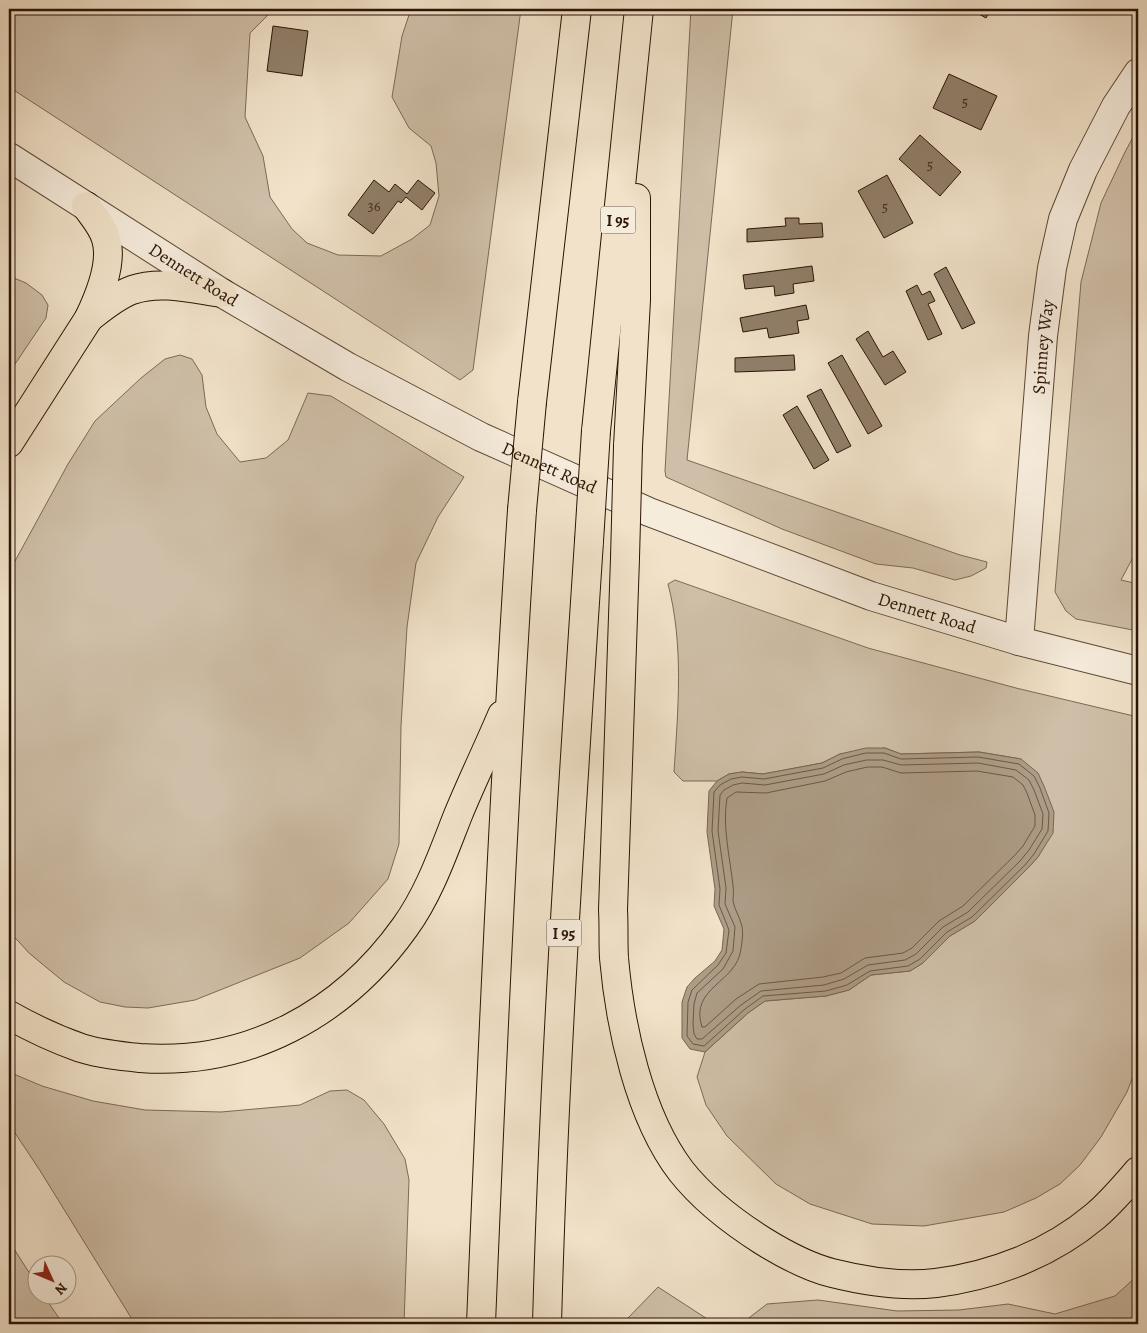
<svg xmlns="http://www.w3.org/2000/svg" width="1147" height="1333" viewBox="0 0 1147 1333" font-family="Alegreya,serif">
<rect width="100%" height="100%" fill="#f1e2c9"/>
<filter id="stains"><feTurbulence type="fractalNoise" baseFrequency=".004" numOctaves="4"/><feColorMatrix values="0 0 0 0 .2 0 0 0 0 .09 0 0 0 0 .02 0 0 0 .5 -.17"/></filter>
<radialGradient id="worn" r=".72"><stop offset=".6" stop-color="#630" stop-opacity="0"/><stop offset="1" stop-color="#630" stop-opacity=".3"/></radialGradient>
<!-- green -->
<g fill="#cfbfa8" stroke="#7c6956">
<path d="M 9,9 L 279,9 L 270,13 L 250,33 L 245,117 L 263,156 L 270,197 L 292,229 L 307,243 L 338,255 L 381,256 L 412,239 L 430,225 L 439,196 L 436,163 L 431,146 L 409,128 L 392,97 L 402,36 L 411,9 L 521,9 L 473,370 L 460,380 L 9,87 Z"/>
<path d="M 691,9 L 733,9 L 687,460 L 960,555 L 987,562 L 986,568 L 971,576 L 955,580 L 913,568 L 876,564 L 782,529 L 666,477 L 665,471 Z"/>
<path d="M 1138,128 L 1138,548 L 1121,580 L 1138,584 L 1138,631 L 1076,619 L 1066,611 L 1055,592 L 1081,282 L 1101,203 L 1125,152 Z"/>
<path d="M 9,276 L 26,283 L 42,295 L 48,305 L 46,318 L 9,373 Z"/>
<path d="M 180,355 L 192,359 L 202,375 L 206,407 L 217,434 L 240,462 L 266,458 L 288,440 L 308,393 L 331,396 L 464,477 L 438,517 L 416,563 L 407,627 L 401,726 L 399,844 L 388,879 L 349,923 L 300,958 L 195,1000 L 148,1008 L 125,1007 L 100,1002 L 64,982 L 29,953 L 9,931 L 9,572 L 68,464 L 95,421 L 141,378 L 165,359 Z"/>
<path d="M 675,580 L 868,648 L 1016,688 L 1138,717 L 1138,1063 L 1127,1092 L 1101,1137 L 1080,1165 L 1060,1184 L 1036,1198 L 1004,1212 L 924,1226 L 872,1224 L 810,1204 L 776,1184 L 727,1136 L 706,1105 L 697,1077 L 705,1052 L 748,1013 L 765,1001 L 826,996 L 849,990 L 871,975 L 910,971 L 923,963 L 950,936 L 975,921 L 1028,868 L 1038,857 L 1044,846 L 1021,759 L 979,752 L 901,754 L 885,748 L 840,754 L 822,763 L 763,774 L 742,772 L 729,774 L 717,781 L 683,781 L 674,772 C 678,710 684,645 668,584 Z"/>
<path d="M 9,1072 L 42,1086 L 93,1101 L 145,1110 L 221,1112 L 300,1105 L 330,1091 L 347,1090 L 364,1100 L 384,1124 L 405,1159 L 409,1180 L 404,1324 L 135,1324 L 39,1169 L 9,1124 Z"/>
<path d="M 9,1241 L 37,1285 L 38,1296 L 44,1296 L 63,1324 L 9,1324 Z"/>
<path d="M 1138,1275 L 1138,1324 L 741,1324 L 767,1304 L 818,1300 L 897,1311 L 959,1310 L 1008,1304 L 1055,1314 L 1115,1296 Z"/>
<path d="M 658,1287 L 715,1324 L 628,1324 L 628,1318 Z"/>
</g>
<!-- water -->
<path fill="#ad9c86" stroke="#796552" d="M 866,748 L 885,748 L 901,754 L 979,752 L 1021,759 L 1038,773 L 1044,786 L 1054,812 L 1053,833 L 1038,857 L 1028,868 L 975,921 L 950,936 L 923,963 L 910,971 L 871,975 L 849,990 L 826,996 L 765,1001 L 748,1013 L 705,1052 L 690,1049 L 682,1038 L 682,1002 L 687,987 L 695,978 L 715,961 L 722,950 L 724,929 L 714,906 L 715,889 L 707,832 L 709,791 L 717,781 L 729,774 L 742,772 L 763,774 L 822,763 L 840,754 Z"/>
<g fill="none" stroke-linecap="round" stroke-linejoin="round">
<!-- shore -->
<g stroke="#6c5845" stroke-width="1">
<path d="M 866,753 L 884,753 L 901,759 L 978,757 L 1019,764 L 1034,776 L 1040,788 L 1049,813 L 1048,831 L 1034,854 L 1025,865 L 972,917 L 947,932 L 920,959 L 908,966 L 870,971 L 847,985 L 826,991 L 763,996 L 745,1009 L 704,1046 L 693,1044 L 687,1036 L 688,1002 L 692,990 L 718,965 L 726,953 L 729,930 L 719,905 L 720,889 L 712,831 L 714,792 L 720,785 L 731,779 L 742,777 L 764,779 L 823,768 L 842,759 Z"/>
<path d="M 867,760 L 883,760 L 901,765 L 978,763 L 1016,770 L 1029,780 L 1034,790 L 1043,814 L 1042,829 L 1029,850 L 1020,861 L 968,912 L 943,927 L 916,954 L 905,960 L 868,965 L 844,979 L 824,985 L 761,991 L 741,1005 L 702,1039 L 697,1039 L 694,1034 L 693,1024 L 694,1004 L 697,993 L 723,969 L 733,951 L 735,927 L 725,904 L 726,888 L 718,831 L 720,795 L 724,790 L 733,785 L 742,783 L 765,785 L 824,774 L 844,765 Z"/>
<path d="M 868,767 L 882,767 L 901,773 L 977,771 L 1013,777 L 1023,785 L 1027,793 L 1035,815 L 1035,826 L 1023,846 L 1015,855 L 963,906 L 939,921 L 912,948 L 903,953 L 865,958 L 841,973 L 823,977 L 759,984 L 736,999 L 705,1027 L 702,1027 C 689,987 737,983 741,949 C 742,941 744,931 741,923 C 739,916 734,908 733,901 C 733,896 734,891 733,886 C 730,856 722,827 727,798 L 736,792 L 766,793 L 825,781 L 846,772 Z"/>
</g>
</g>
<!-- building -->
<g fill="#917f6a" stroke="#2a1304">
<path d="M 970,9 L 991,9 L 986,18 Z"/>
<path d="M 273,26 L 308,31 L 302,76 L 267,71 Z"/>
<path d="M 949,74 L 997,96 L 981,130 L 933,108 Z"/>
<path d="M 920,135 L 961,172 L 940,196 L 899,159 Z"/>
<path d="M 887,175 L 913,223 L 884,238 L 858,191 Z"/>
<path d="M 374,180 L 389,192 L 395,184 L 407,194 L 418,180 L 435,193 L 422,210 L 406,197 L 401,203 L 398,201 L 373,234 L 348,215 Z"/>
<path d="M 785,218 L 799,218 L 799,224 L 822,223 L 823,237 L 747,242 L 747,229 L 786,226 Z"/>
<path d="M 812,266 L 814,281 L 793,284 L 794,293 L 775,296 L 774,286 L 745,289 L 743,275 Z"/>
<path d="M 946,267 L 975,323 L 962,329 L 934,274 Z"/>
<path d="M 917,285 L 922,295 L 930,291 L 935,301 L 928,304 L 942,334 L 928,340 L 906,291 Z"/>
<path d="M 806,305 L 809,319 L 797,321 L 799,333 L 769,338 L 767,328 L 743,332 L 740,318 Z"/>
<path d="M 868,331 L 883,357 L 893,351 L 906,372 L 885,385 L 856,339 Z"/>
<path d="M 794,355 L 795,370 L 735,372 L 735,358 Z"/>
<path d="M 842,355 L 882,426 L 868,434 L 828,363 Z"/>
<path d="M 821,389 L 851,446 L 837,453 L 807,396 Z"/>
<path d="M 797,406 L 829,460 L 814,469 L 783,415 Z"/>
</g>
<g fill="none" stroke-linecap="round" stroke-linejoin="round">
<!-- minor casing -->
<g stroke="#5c4735" stroke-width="30">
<g id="minor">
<path id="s1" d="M 1019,641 L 1043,336 L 1052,268 L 1063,219 L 1083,170 L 1116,106 L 1138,73"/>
</g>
</g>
<!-- tertiary casing -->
<g stroke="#5c4735" stroke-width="30">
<g id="tertiary">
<path id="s2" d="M 9,157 L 222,293 L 348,367 L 481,437 L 649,512 L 871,596 L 1019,641 L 1138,671"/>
</g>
</g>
<!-- motorway casing -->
<g stroke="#2a1304" stroke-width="30">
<g id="motorway">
<path d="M 89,318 C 102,308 116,296 132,290 C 161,280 193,289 222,293"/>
<path d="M 532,402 L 577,9"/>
<path d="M 596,431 L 639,9"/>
<path d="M 9,443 L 89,318 C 99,297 113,262 106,239 C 103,227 93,216 86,206"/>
<path d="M 628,446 L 636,300 L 636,198"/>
<path d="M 625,558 L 613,910 C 614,926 613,942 614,958 C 620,1026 639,1116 681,1171 C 703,1199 733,1222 763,1241 C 784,1254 808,1267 832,1273 C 864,1281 902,1287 936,1283 C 992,1276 1050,1254 1094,1217 C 1110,1204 1124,1187 1138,1171"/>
<path d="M 9,1015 C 32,1028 55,1039 81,1048 C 100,1054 120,1056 140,1058 C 248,1066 343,1014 405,927 C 429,894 443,853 458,815 C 472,781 488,748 502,715"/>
<path d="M 481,1324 C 492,1053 504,782 522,510"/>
<path d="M 547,1324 C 554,1063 572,802 589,541"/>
</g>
</g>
<!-- minor -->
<use href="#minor" stroke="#f6ecdc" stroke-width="28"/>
<!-- tertiary -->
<use href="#tertiary" stroke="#f6ecdc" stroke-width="28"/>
<!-- motorway -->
<use href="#motorway" stroke="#f1e2c9" stroke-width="28"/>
<!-- motorway-bridge casing -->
<g stroke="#2a1304" stroke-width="30" stroke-linecap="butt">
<g id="motorway-bridge">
<path d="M 522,510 L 532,402"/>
<path d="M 589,541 L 596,431"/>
<path d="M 625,558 L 628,446"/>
</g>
</g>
<!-- motorway-bridge -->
<use href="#motorway-bridge" stroke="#f1e2c9" stroke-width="28"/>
</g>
<g text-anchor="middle" stroke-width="4.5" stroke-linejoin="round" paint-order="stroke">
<!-- number labels -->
<g font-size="15" fill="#442e1e">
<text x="965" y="107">5</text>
<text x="930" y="170">5</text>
<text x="374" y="211">36</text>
<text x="885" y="212">5</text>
</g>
<!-- shield labels -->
<g fill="#f6ecdc" stroke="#675445" stroke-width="1">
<rect x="600.5" y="206.5" width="35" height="27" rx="4"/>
<rect x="546.5" y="919.5" width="35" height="27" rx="4"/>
</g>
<g font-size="16" font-weight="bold" fill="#2a1304">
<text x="618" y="226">I 95</text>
<text x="564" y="939">I 95</text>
</g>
<!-- street labels -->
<g font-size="18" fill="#2a1304" stroke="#f6ecdc">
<text dy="6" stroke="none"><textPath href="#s2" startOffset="219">Dennett Road</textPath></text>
<text dy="6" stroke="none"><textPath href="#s1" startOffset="295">Spinney Way</textPath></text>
<text dy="6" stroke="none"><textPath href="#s2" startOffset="624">Dennett Road</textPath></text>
<text dy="6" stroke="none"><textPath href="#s2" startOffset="1029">Dennett Road</textPath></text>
</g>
</g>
<!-- margin -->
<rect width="1147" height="1333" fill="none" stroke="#f1e2c9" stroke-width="30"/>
<rect x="10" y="10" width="1127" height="1313" fill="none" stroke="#2a1304" stroke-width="2.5"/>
<rect x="15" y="15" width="1117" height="1303" fill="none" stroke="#2a1304"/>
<!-- north arrow -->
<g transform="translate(52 1280) rotate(134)"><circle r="24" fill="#f6ecdc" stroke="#a49586"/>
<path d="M0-4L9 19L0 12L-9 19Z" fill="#8f2418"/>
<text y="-8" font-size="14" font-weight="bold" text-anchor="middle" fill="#2a1304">N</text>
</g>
<rect width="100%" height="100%" filter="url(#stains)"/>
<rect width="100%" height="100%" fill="url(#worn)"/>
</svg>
